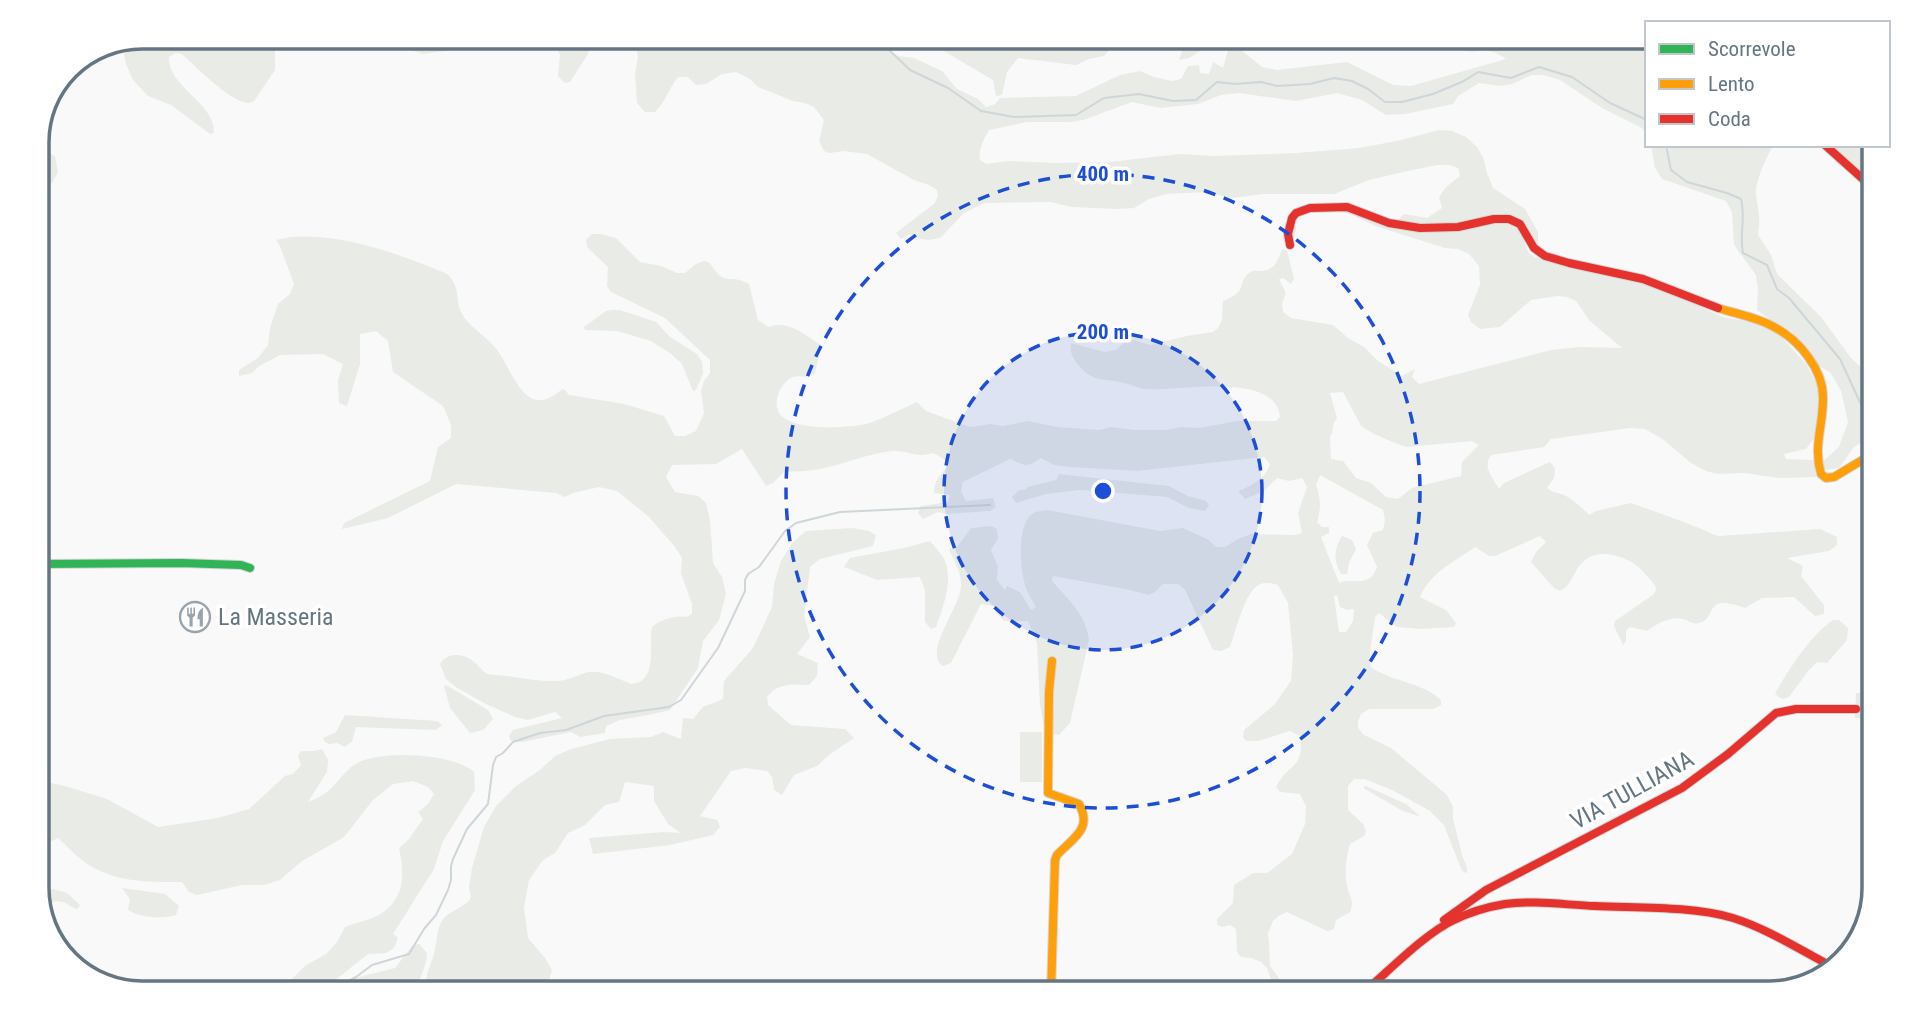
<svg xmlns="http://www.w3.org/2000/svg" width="1911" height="1030" viewBox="0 0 1911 1030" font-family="'Roboto Condensed',sans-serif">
<rect width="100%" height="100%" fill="#f9f9f9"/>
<!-- built -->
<path fill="#e8e9e9" d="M 1856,693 L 1874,693 L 1874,719 L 1855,718 Z"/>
<!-- green -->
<g fill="#e8ebe6" fill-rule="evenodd">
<path d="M 142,37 L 275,37 L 275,70 L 254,101 C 249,103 249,104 243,102 C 226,97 196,67 182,54 L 175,53 L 169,57 C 167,87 215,102 214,133 L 210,134 L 171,105 L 148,96 L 133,80 L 126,64 L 122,45 Z"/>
<path d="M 377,37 L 468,37 L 452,50 L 423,54 L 376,38 Z"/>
<path d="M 552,37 L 593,37 L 588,54 L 570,82 L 565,83 L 558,76 L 560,55 Z"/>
<path d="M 622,37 L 881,37 L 885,47 L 897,56 L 914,58 L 942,71 L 957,89 L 978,99 L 986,107 L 995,104 L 1000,98 L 1076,96 L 1120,75 L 1140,71 L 1154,77 L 1172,81 L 1181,79 L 1188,66 L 1199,65 L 1200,73 L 1209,74 L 1213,62 L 1223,68 L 1229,47 L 1216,41 L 1189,58 L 1179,60 L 1183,48 L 1184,37 L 1271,37 L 1260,44 L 1241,50 L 1262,67 L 1277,70 L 1347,62 L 1393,85 L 1411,86 L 1506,59 C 1487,46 1485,53 1464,51 C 1451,49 1440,43 1428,37 L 1647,37 L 1647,136 L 1642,128 L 1602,108 L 1560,80 L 1543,75 L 1532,75 L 1512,84 L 1501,86 L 1479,83 L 1458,96 L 1453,104 L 1405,114 L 1386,115 L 1362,100 L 1337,93 L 1296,101 L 1239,93 L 1221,95 L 1198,104 L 1160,108 L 1132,102 L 1083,120 L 1071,122 L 1027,122 L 989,130 C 984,139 978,150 980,160 L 986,164 L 1009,161 L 1054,163 L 1110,162 L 1180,154 L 1214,156 L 1297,153 L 1359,148 L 1397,141 L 1439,130 L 1452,131 L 1466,137 L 1477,147 L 1483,157 L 1487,173 L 1493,188 L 1525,209 L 1538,232 L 1538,249 L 1515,218 L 1456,225 L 1428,226 L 1401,222 L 1399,219 L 1404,214 L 1427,218 L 1442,208 L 1439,197 L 1446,187 L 1460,176 L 1458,168 L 1450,165 L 1437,165 L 1403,172 L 1369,180 L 1334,194 L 1262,194 L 1233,198 L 1205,192 L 1166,194 L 1149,199 L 1134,208 L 1119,209 L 1072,207 L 1050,202 L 984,203 L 964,213 L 940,238 L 929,240 L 920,239 L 909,234 L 901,239 L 896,233 L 935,203 L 938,195 L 937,190 L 929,185 L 914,180 L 867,154 L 844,151 L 829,153 L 824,151 L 819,141 L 824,120 L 814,107 L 805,103 L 793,101 L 758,87 L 750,79 L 736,72 L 722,74 L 706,84 L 696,85 L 688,77 L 678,77 C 669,88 665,103 655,112 L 645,112 L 637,103 L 635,73 L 638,57 L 636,46 Z"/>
<path d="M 920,37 L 1101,37 L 1102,38 L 1119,37 L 1119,39 L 1104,56 L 1089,59 L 1076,65 L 1018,58 L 1007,72 L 1002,95 L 996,96 L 993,80 Z"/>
<path d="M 37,142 L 43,150 L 55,156 L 58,172 L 52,183 L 42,187 L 43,199 L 37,206 Z"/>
<path d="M 1651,145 L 1774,145 C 1767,154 1755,183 1756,194 C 1758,211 1761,217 1758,235 L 1771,255 L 1777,274 L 1821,317 L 1851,358 L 1864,370 L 1872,360 C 1872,385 1874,409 1874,435 L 1854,447 L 1839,468 L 1825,470 L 1821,463 L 1839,447 L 1848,422 L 1841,391 L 1830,372 L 1815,364 L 1796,338 L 1757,310 L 1758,289 L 1756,275 L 1734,245 L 1732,212 L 1726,201 L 1662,179 L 1655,168 Z"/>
<path d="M 1829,145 L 1858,145 L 1874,155 L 1874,182 Z"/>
<path d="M 1347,209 L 1405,228 L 1494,222 L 1513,223 L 1522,235 L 1528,252 L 1534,257 L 1578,269 L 1659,288 L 1723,317 L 1751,322 L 1778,333 L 1806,364 L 1819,388 L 1821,403 L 1816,436 L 1806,449 L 1784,454 L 1786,459 L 1814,460 L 1816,477 L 1779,478 L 1744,473 L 1717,474 L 1706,471 L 1691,463 L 1664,440 L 1645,429 L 1630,428 L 1551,439 L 1544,447 L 1491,455 C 1482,467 1493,478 1499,489 L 1504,483 L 1550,462 L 1555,468 L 1554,478 L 1547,488 C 1554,494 1557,492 1564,495 C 1573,499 1582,508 1589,515 L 1596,511 L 1631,503 L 1684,522 L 1718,536 L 1820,529 L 1837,537 L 1837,545 L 1829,551 L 1787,558 L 1803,566 L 1801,576 L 1824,605 L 1824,614 L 1815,616 L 1794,597 L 1762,598 L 1745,608 C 1702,592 1718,619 1699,623 C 1693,625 1688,620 1683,619 C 1670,616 1657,624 1647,631 L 1630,627 L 1626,631 L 1626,641 L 1623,645 L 1614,626 L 1615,621 L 1654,594 L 1656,590 L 1655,585 C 1649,579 1643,570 1636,565 C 1622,555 1598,548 1584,561 C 1573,570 1573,585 1560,591 L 1554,588 L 1531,562 L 1536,552 L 1546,542 L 1540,536 L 1495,556 L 1489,556 L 1475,547 C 1453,563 1432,571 1420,597 L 1446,610 L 1456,623 L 1454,627 L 1421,629 L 1397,627 L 1379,613 L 1375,617 L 1369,660 L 1371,667 C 1392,682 1422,682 1441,700 L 1441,705 L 1433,709 L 1369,709 L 1361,714 L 1358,721 L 1358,728 L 1364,735 L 1391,748 L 1447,795 L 1453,807 L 1453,819 L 1463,858 L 1467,867 L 1467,873 L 1462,871 L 1444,825 L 1430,811 L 1394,791 L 1365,779 L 1354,779 L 1348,786 L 1348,810 L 1363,824 L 1366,831 L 1364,836 L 1350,844 C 1346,855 1344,878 1348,890 C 1351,899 1354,902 1350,912 L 1336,920 L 1334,929 L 1327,931 L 1287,912 L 1280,915 L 1273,921 L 1268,933 L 1269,943 L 1270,966 L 1290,993 L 1281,993 L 1273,985 L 1267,968 L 1261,962 L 1251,958 L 1241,957 L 1237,952 L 1236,929 L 1230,925 L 1222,927 L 1217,925 L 1217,919 L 1233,903 L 1234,885 L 1253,873 L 1267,873 L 1292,854 L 1305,824 L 1306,806 L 1300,794 L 1280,792 L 1276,787 C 1287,763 1305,770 1300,736 L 1290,731 L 1258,741 L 1246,741 L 1243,737 L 1244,730 L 1274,705 L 1291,681 L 1293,655 L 1288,603 L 1278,585 C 1271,583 1264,581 1257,586 C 1243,597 1236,631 1230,647 L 1221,651 L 1213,650 L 1185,590 L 1178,584 L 1163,584 L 1155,592 L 1148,595 L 1130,590 L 1053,576 L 1052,581 C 1068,599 1086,614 1089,640 L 1070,723 L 1059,735 L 1045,733 L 1040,705 L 1037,643 L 1028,621 L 1004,621 L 996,613 L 994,606 L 981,604 L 951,663 L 943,666 C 922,653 961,606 961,586 C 962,573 954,561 949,549 L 957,547 L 971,528 L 991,526 L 997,529 L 998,538 L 991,550 L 998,567 L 997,580 L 1005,590 L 1007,586 L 1020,592 L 1031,610 L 1036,607 C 1033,601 1028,595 1026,588 C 1020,571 1016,526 1032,514 C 1036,511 1042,511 1047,510 L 1160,531 L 1183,528 L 1209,540 L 1216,547 L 1225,547 L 1238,539 L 1251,534 L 1294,535 L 1302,533 L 1298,513 L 1307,487 L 1302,478 L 1289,481 L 1277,478 L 1264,491 L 1245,499 L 1238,491 C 1250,487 1267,477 1270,464 L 1264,457 L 1137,471 L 1070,467 L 1054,465 L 1041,458 C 1027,468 1025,466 1010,459 L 963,482 L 961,491 L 966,501 L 993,498 L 996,507 L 990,511 L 948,514 L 938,512 L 923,519 L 918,513 L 921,506 L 948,502 L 950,495 L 934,493 C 934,480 941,474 949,465 L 944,459 L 933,453 C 915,459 907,449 891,451 C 854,456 823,475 785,471 L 773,483 L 766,486 L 742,449 L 716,464 L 672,465 L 666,477 L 675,492 L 698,496 L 706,503 L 710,520 L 713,563 L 722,577 L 726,594 L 719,620 L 703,641 L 698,668 L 670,710 L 653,714 L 620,720 L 606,726 L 605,733 L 580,737 L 571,732 L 522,742 L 511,741 L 509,736 L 513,730 L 562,718 L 555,712 L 528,720 L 515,717 L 484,703 L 456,687 L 446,679 L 440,664 C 447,652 463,653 473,661 C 481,667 483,675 494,675 C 516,676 537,682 559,681 C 568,680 576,676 585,673 C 599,668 618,679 631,684 C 659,682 648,645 652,627 C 660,620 675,615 686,617 L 692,614 L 692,604 L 681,573 L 682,558 L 675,547 L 649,517 L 617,491 L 599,487 L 573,493 L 565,497 L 556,493 L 456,484 L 388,518 L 342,529 L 344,523 L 430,481 L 438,447 L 451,438 L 451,425 L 443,406 L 393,372 L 388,341 L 376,331 L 360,334 L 360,364 L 347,406 L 339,403 L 338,380 L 343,364 L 323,354 L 280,355 L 259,366 L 252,373 L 239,376 L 239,370 L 258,358 L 268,345 L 270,328 L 278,304 L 290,294 L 294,284 L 280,246 L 276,240 C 326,227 401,254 447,274 C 462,288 454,300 462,314 C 468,326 489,338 497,350 C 513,371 526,423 562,389 L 565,390 L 569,395 L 624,404 L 664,416 L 675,436 L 685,436 L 696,431 L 704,413 L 701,391 L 704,381 L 710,373 L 710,360 L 665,318 L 611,292 L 607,286 L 608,267 L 587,247 L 586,240 L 592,234 L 601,234 L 616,238 L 640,262 L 661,266 L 677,273 L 685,273 L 696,264 L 704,261 L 710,263 C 724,288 730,273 749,284 L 758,320 L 768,327 C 789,320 803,334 821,345 L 815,373 C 805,380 798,373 789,379 C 781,385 775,397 777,407 C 780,433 848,428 866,424 C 883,419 901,409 917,402 L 926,411 L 970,427 L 991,424 L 1003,426 L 1027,421 L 1058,427 L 1099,430 L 1111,427 L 1135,430 L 1165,430 L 1181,427 L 1200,428 L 1236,421 L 1276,421 L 1280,417 C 1276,370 1174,392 1144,389 C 1137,388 1130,384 1124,383 C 1105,378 1094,383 1080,367 C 1074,360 1069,353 1071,343 L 1105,352 L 1116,350 L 1127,340 L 1134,340 L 1150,345 L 1187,336 L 1213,332 L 1218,328 L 1222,320 L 1223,301 C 1250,291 1236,283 1249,273 C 1253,270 1254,271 1260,271 C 1274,271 1278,261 1282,249 L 1287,250 L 1294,279 L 1291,284 L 1283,278 L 1279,279 L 1286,293 L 1282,304 L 1283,312 L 1291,318 L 1333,325 L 1348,338 L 1364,347 L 1378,361 L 1402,376 L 1415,369 L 1412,377 L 1419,384 L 1551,350 L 1580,347 L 1622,348 L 1590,321 L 1576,301 L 1567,297 L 1557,296 L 1531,300 L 1500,327 L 1480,329 L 1471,322 L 1468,315 L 1480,285 L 1479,266 L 1469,254 L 1458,249 L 1445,248 L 1375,226 L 1350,214 L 1337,211 L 1303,214 L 1298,217 L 1295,223 L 1296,230 L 1293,240 L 1291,224 L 1303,211 ZM 1343,392 L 1361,426 L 1374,434 L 1395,443 L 1406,447 L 1472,441 L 1479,445 L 1462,462 L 1461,476 L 1412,488 L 1398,499 L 1386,497 L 1371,483 L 1356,478 L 1343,461 L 1331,459 L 1330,437 C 1334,431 1331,424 1337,418 L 1330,393 ZM 1320,475 L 1383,510 L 1385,520 L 1383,530 L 1373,533 L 1367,545 L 1377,567 C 1370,589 1353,577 1339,583 L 1321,537 L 1329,533 L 1329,527 L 1322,527 L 1317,522 C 1321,508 1321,499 1316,485 ZM 1337,595 L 1340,607 L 1347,610 L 1354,609 L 1353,621 L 1346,632 L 1339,632 L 1334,596 Z"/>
<path d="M 612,310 L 620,310 L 656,322 L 670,337 L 697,354 L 702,362 L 703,373 L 696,390 L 693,391 L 682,364 L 670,353 L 651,341 L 617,331 L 585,330 L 584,327 L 587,325 L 606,311 Z"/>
<path d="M 1059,474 L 1169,486 L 1188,496 L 1206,501 L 1209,505 L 1205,511 L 1189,508 L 1167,497 L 1080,490 L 1046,494 L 1016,503 L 1012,497 L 1019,490 L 1025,490 L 1027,487 L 1056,480 Z"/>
<path d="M 852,528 L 869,531 L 876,535 L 873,546 L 820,559 L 810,567 L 804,616 L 810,637 L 797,654 L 818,663 L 817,676 L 809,685 C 791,685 779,682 767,697 L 768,705 L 791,725 L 845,729 L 854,738 L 829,755 L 817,766 L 794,775 L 782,795 L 774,790 L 772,777 L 767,771 L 745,768 L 731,771 L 700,816 L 717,820 L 720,827 L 713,835 L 670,845 L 593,854 L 589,838 L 664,832 L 681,833 L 668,824 L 654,801 L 654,786 L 625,782 L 619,802 L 605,805 L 585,825 L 568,833 L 555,853 L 543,860 L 529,880 L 524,908 L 528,938 L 545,958 L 552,970 L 550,978 L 544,984 L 478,982 L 473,986 L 478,993 L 428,993 C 422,977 432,965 435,950 C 437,940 437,925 445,917 C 449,913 463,906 469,901 L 471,897 L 469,887 L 472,868 L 484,827 L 496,806 L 515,787 L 541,769 L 555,756 L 571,749 L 610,739 L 651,737 L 663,732 L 681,739 L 683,718 L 693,719 L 703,707 L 723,699 L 724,681 L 753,648 L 772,607 L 774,584 L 781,561 L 793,542 L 806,531 Z"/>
<path d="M 1342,536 L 1352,540 L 1356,549 L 1349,563 L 1347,574 L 1341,574 C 1333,560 1334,549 1342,536 Z"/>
<path d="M 930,541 C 934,546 941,553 944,559 C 954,580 943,607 936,627 L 931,629 L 925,622 L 925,590 L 920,577 L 877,580 L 844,567 L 850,558 L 904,548 Z"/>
<path d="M 1833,620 L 1839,620 L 1848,628 L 1847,640 L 1827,663 L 1817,662 L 1808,671 L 1789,697 L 1782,699 L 1775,694 C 1788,670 1810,636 1833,620 Z"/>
<path d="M 446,685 L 488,710 L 493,719 L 483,730 L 470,733 L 450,708 L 444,686 Z"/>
<path d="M 345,715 L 437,721 L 442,725 L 436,730 L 356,727 L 352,741 L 345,747 L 337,743 L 329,744 L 325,742 L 323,738 L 336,732 Z"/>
<rect x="1020" y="732" width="22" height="50"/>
<path d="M 322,749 L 328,760 L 327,772 L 308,802 C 317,799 329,792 335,784 C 341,778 346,770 354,765 C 376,749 454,753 474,772 L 475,790 L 443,841 L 434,869 L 393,934 L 398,938 L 394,948 L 386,953 L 368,954 L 319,993 L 275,993 L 281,990 L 305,966 L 326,954 L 337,942 L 345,927 C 355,923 367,921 377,916 C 405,901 405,875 399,848 L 409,839 L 423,819 L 418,812 L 428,804 L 434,794 L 428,787 L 413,781 L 393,784 L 373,800 L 344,837 L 302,861 L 280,880 L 264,885 L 242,885 L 197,895 L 189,892 L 182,882 C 148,882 111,883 82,860 C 74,854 66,845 58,838 L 50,842 L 45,855 L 37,862 L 37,780 L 65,786 L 107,799 L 158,827 L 218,818 L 249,809 L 285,776 L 293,774 L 301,765 L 298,756 L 301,751 L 314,751 Z"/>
<path d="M 1366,786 L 1406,804 L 1421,817 L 1403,811 L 1365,789 L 1363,787 Z"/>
<path d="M 122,888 L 165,894 L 179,906 L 176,915 C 161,919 141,918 128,910 L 130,899 Z"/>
<path d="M 53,889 L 67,893 L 80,905 L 78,909 C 71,908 69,904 63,902 C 56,900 47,903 41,906 L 37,890 Z"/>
<path d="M 419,944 L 427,953 C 427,968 417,979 418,993 L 389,991 L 382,993 L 332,993 L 351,979 L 395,968 L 413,945 Z"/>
<path d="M 129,981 C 139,981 142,986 148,993 L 116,987 Z"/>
</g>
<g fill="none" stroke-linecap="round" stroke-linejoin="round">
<!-- stream -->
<g stroke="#ced6d9" stroke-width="2">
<path d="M 878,37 L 884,45 L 910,70 L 948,88 L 981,111 L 1014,117 L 1076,115 L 1104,98 L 1139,94 L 1173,101 L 1196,100 L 1217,82 L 1235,84 L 1261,82 L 1277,86 L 1310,84 L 1334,78 L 1352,81 L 1368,89 L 1385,102 L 1402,102 L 1433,94 L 1464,81 L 1478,72 L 1511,78 L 1539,67 L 1572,77 L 1610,103 L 1647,120"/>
<path d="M 1666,145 L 1671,170 L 1687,182 L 1727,193 L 1741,199 C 1746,219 1739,234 1743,253 L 1767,265 L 1777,289 L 1789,298 L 1840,359 L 1865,413 L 1874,411"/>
<path d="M 326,993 L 356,977 L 372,965 L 409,954 L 424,929 L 436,915 L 448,890 L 451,880 L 451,866 L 453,859 L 467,829 L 488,804 L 493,765 L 496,757 L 503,753 L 513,742 L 540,733 L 566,730 L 604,716 L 669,707 L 681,700 L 718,648 L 745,591 L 745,580 L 748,574 L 759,567 L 785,531 L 796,523 L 840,512 L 990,505"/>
</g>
<!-- fast casing -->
<g stroke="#d5d6d7" stroke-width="10">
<path id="fast" d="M 37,564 L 181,563 L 241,565 L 250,568"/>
</g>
<!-- slow casing -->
<g stroke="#d5d6d7" stroke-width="10">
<g id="slow">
<path d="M 1867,145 L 1874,149"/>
<path d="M 1718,308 C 1736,314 1757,317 1774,327 C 1799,340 1824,370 1823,399 C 1823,427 1813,446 1821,474 L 1826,478 L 1834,477 L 1874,453"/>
<path d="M 1051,993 L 1055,860 L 1057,855 C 1073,838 1093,829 1079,804 L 1048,793 L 1049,692 L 1052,661"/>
</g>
</g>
<!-- jam casing -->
<g stroke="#d5d6d7" stroke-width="10">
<g id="jam">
<path d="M 1825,145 L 1874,189"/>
<path d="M 1290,245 L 1288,234 L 1292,218 L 1296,213 L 1310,208 L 1347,207 L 1389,223 L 1420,228 L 1458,227 L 1494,219 L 1509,219 L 1520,224 L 1534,248 L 1545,256 L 1569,263 L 1643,279 L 1718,308"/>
<path d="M 1444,920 L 1486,890 L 1682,788 L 1728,754 L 1776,713 L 1796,709 L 1856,709"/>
<path d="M 1363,993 C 1389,971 1424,934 1454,920 C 1470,912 1487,907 1505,904 C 1534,900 1566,905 1595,906 C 1638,908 1692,906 1733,918 C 1768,929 1800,950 1833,967"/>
</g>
</g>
<!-- fast -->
<use href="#fast" stroke="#30b455" stroke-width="8"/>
<!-- slow -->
<use href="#slow" stroke="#ff9f0a" stroke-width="8"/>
<!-- jam -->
<use href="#jam" stroke="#e5322d" stroke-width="8"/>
</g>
<!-- distance rings -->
<circle cx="1103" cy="491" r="159" fill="#1d4ed8" fill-opacity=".12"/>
<g fill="none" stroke="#1d4ed8" stroke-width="3.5" stroke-dasharray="12 9">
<circle cx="1103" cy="491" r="159"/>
<circle cx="1103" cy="491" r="317"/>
</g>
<!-- icons -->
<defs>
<g id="restaurant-ring" transform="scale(1.575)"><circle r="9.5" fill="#fff" stroke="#99a4ac" stroke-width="1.5"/><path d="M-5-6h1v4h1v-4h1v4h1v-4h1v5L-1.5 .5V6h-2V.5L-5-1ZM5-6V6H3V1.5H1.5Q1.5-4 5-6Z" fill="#99a4ac"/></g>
</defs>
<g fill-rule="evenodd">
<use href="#restaurant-ring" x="195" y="617"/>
</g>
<g text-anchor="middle" stroke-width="7" stroke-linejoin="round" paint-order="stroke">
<!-- poi labels -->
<g font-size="24" fill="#657683" stroke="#fff" text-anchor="start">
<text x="218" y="625">La Masseria</text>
</g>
<!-- street labels -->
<g font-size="24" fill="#657683" stroke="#fff">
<text transform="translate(1632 790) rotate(-29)" y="8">VIA TULLIANA</text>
</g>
</g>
<!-- crop -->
<path d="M0 0H1911V1030H0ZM142 49H1769A93 93 0 0 1 1862 142V888A93 93 0 0 1 1769 981H142A93 93 0 0 1 49 888V142A93 93 0 0 1 142 49Z" fill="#fff" fill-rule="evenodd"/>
<path fill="none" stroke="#657683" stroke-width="3.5" d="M142 49H1769A93 93 0 0 1 1862 142V888A93 93 0 0 1 1769 981H142A93 93 0 0 1 49 888V142A93 93 0 0 1 142 49Z"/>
<circle cx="1103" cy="491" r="10" fill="#1d4ed8" stroke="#fff" stroke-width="3.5"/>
<g font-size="21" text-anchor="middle" font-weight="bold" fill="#1d4ed8" stroke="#fff" stroke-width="7" stroke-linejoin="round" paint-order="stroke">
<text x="1103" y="181">400 m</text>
<text x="1103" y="339">200 m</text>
</g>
<!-- legend -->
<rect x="1645" y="21" width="245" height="126" fill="#ffffff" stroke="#c1c8cd" stroke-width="2"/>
<rect x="1659" y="44" width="35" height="10" fill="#30b455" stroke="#c1c8cd" stroke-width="2"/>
<text x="1708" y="56" font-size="21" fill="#657683">Scorrevole</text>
<rect x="1659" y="79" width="35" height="10" fill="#ff9f0a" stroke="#c1c8cd" stroke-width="2"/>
<text x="1708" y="91" font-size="21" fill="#657683">Lento</text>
<rect x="1659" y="114" width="35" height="10" fill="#e5322d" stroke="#c1c8cd" stroke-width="2"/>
<text x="1708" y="126" font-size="21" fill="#657683">Coda</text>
</svg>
